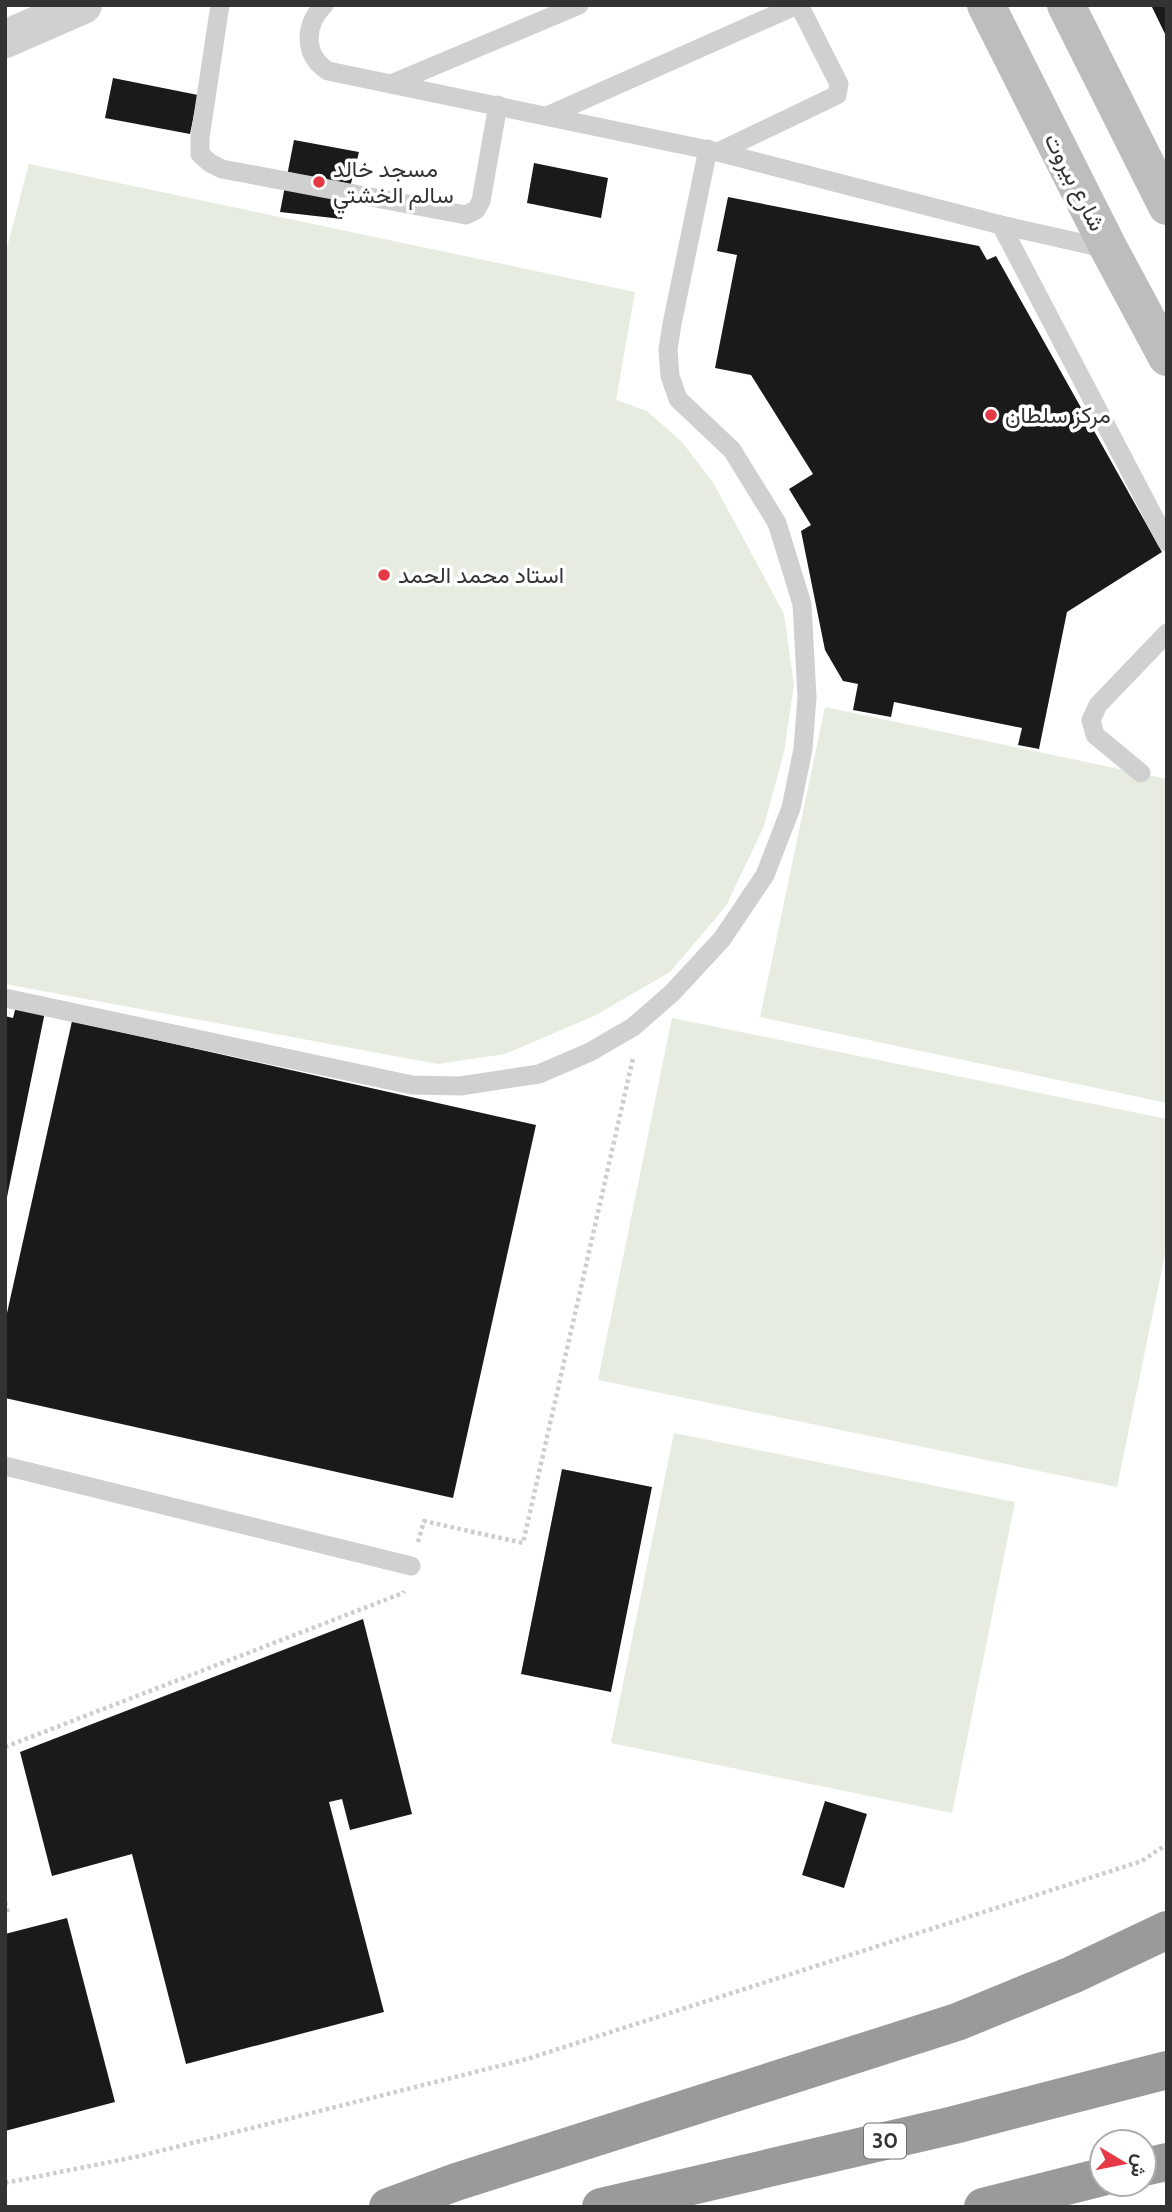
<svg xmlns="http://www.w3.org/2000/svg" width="1172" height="2212" viewBox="0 0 1172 2212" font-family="Cabin,Vazirmatn,sans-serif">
<rect width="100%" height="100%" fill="#fff"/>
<!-- green -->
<g fill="#e6ecdf">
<path d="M 29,164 L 635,292 L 616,400 L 647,411 L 682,442 L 714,484 L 784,614 L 794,685 L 784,752 L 764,826 L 726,906 L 670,972 L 596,1015 L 505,1054 L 438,1064 L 5,984 L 5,255 Z"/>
<path d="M 825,707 L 1167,779 L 1167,1103 L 760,1017 Z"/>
<path d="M 672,1018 L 1167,1119 L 1167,1244 L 1117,1487 L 598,1380 Z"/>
<path d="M 674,1433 L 1015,1502 L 952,1813 L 611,1743 Z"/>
</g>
<!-- building -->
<g fill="#1a1a1a">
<path d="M 1151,5 L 1167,5 L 1167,38 Z"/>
<path d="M 113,78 L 198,95 L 190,134 L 105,118 Z"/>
<path d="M 294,140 L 359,152 L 342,219 L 280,212 Z"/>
<path d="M 534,163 L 608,178 L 601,218 L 527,203 Z"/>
<path d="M 728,197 L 979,246 L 987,260 L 996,256 L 1162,552 L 1067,612 L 1039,749 L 1018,745 L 1022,728 L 894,702 L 891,717 L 853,710 L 858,684 L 843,681 L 825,650 L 801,531 L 811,525 L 789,489 L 813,474 L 751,375 L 715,368 L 737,255 L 717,251 Z"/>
<path d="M 16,1006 L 45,1012 L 6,1202 L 5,1016 L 13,1018 Z"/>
<path d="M 72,1021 L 536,1125 L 453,1498 L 5,1398 L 5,1322 Z"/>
<path d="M 562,1469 L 652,1487 L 611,1692 L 521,1674 Z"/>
<path d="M 363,1619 L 412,1814 L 350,1830 L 342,1799 L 329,1802 L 384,2012 L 186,2064 L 132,1854 L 52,1876 L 20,1752 Z"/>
<path d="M 825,1801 L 867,1814 L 844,1888 L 802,1875 Z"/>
<path d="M 67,1918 L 115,2102 L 5,2131 L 5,1934 Z"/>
</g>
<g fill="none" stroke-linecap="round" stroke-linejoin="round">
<!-- path -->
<g stroke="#cdcdcd" stroke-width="4.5" stroke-dasharray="3.5 3.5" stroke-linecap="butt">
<path d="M 418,1542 L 424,1521 L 523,1543 L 633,1058"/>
<path d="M 5,1747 L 403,1593 L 404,1591"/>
<path d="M 5,1902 L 8,1913 L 5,1914"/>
<path d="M 5,2183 L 140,2156 L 527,2059 L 1142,1861 L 1167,1844"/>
</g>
<!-- lane -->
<g stroke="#d0d0d0" stroke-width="19">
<path d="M 220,5 L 200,137 L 200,154 L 210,163 L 222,169 L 466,215 L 476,210 L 481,201 L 498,105"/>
<path d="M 324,5 C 304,25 303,55 328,71 L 718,152 L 1001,225 L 1108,249"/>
<path d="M 391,84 L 579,5"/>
<path d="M 547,116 L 797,5"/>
<path d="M 718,152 L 837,95 L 839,84 L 799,5"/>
<path d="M 1001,225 L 1167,542"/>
<path d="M 1141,773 L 1095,735 L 1091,720 L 1098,705 L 1167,633"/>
<path d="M 5,998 L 412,1085 L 460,1086 L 539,1074 L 590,1052 L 633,1027 L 672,993 L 722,939 L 765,875 L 791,808 L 803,749 L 807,697 L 802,604 L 777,523 L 732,450 L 678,399 L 670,376 L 668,349 L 672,324 L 708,149"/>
<path d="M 5,1466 L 411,1566"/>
</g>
<!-- street -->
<path stroke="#d0d0d0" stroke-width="38" d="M 5,39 L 83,5"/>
<!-- secondary -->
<g stroke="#bdbdbd" stroke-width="38">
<path d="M 986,5 L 1109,249 L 1167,357"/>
<path d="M 1066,5 L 1167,206"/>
</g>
<!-- highway -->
<g stroke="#9a9a9a" stroke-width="38">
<path d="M 1144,2167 L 1167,2162"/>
<path d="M 388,2207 L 456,2182 L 957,2022 L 1072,1975 L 1167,1930"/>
<path d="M 601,2207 L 954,2125 L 1167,2070"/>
<path d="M 983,2207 L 1102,2177"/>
</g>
</g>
<!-- markers -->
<g fill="#e63946" stroke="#fff" stroke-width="2.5">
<circle cx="319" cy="182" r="7"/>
<circle cx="991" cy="415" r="7"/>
<circle cx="384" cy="575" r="7"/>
</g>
<g text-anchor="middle" stroke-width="7" stroke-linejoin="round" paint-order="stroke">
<!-- shield labels -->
<rect fill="#fff" stroke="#707070" stroke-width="2" x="864" y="2123.5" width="42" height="35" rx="5"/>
<g font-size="21" font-weight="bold" fill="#333">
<text x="885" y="2148">30</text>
</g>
<!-- poi labels -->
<g font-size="23" fill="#333" stroke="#fff" text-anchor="start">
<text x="333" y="177">مسجد خالد<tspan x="333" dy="26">سالم الخشتي</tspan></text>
<text x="1005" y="423">مركز سلطان</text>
<text x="398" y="583">استاد محمد الحمد</text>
</g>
<!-- street labels -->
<g font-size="23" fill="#333" stroke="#fff">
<text transform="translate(1075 182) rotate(63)" y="8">شارع بيروت</text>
</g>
</g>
<!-- border -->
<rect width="1172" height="2212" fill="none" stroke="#333333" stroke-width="14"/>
<!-- north arrow -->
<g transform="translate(1123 2163) rotate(100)"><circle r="33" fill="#ffffff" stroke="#adadad" stroke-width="2"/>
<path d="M0-5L12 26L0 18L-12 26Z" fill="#e63946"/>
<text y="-10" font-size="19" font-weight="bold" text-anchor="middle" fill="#333333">ش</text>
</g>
</svg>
